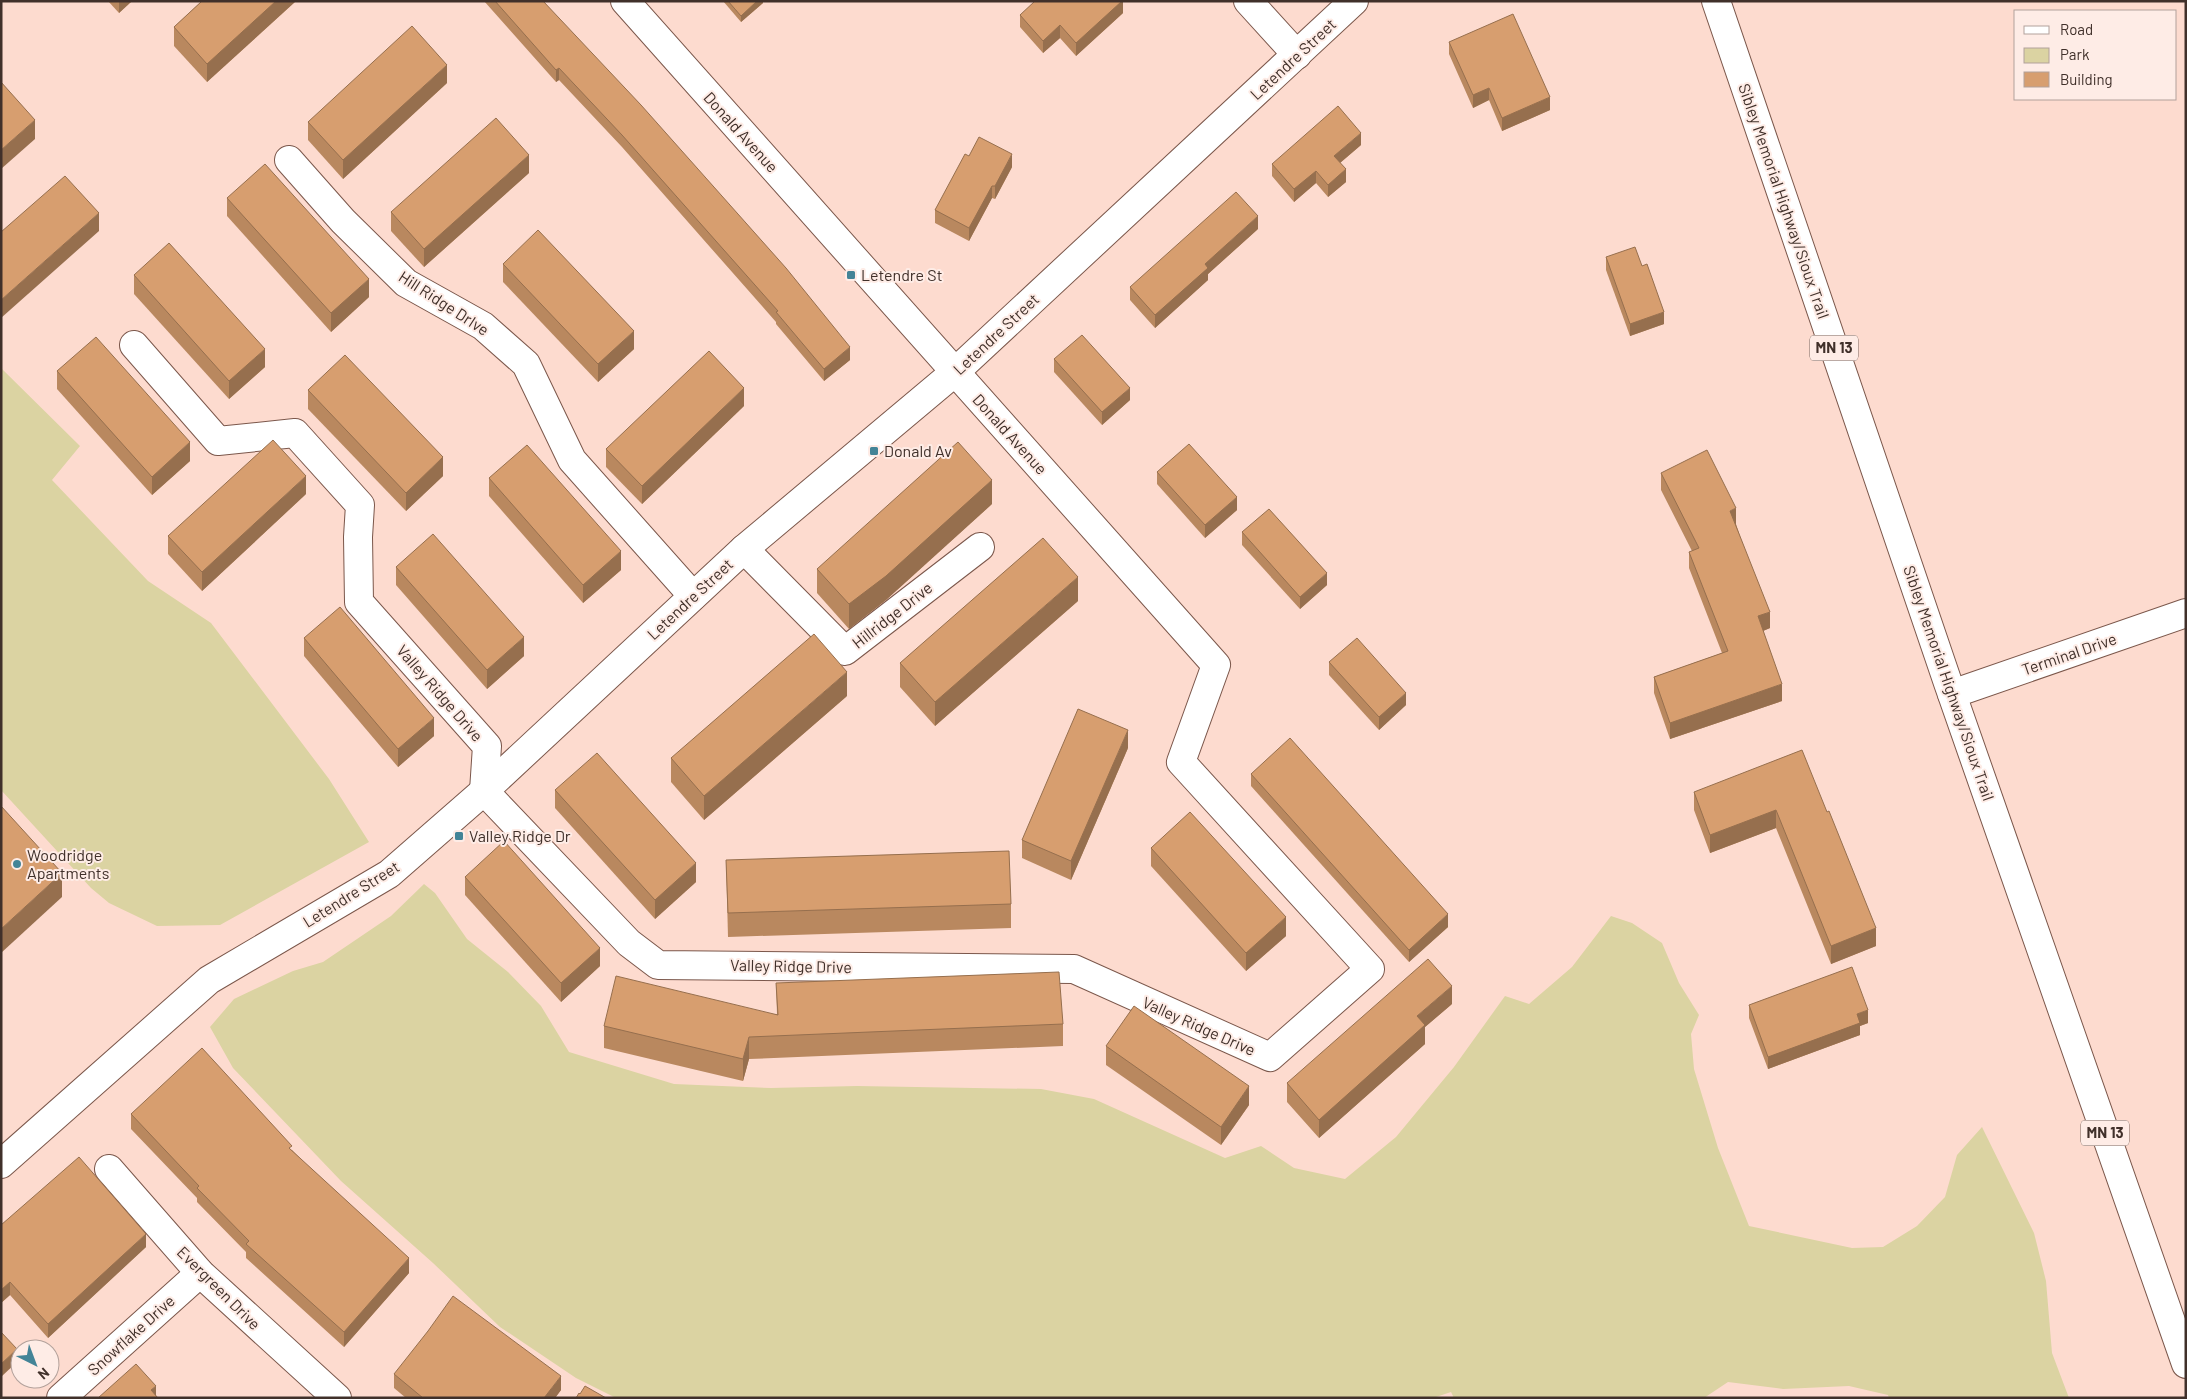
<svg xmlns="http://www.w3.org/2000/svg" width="2187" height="1399" viewBox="0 0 2187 1399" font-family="Barlow,sans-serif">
<rect width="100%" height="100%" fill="#fddbcf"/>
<!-- green -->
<g fill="#dbd3a2">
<path d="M 1,368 L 80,446 L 52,480 L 148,581 L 211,623 L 329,779 L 369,842 L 220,925 L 157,926 L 109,903 L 91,888 L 1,790 Z"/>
<path d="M 424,884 L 435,893 L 467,939 L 508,972 L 541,1006 L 569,1052 L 674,1084 L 771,1088 L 857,1086 L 1041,1089 L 1094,1099 L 1225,1158 L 1261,1146 L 1294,1168 L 1345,1179 L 1396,1137 L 1454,1067 L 1505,996 L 1529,1004 L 1572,967 L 1611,916 L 1632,923 L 1662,943 L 1679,983 L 1699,1015 L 1691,1034 L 1694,1069 L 1718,1148 L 1749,1226 L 1852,1248 L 1883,1247 L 1917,1226 L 1945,1197 L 1957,1155 L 1982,1127 L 2034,1233 L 2046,1281 L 2052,1353 L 2069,1398 L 1889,1398 L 1888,1395 L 1849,1386 L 1783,1389 L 1728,1382 L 1704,1398 L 1454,1398 L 1451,1392 L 1433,1398 L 616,1398 L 576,1378 L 500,1327 L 433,1263 L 341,1181 L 233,1068 L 210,1027 L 234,999 L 293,971 L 323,962 L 391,916 Z"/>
</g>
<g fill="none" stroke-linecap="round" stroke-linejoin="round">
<!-- minor casing -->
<g stroke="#7b574b" stroke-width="30">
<g id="minor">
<path d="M 1248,1 L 1297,55"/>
<path d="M 289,160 L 343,221 L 406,283 L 483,326 L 526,364 L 572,460 L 693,596"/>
<path d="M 134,345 L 218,441 L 295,433 L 360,505 L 358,537 L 359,602 L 487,746 L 484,791 L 629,943 L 658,965 L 1074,969 L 1270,1057 L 1370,969 L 1181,762 L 1216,665 L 625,1"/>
<path d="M 744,549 L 845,651 L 980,547"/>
<path d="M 1952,694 L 2186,613"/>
<path d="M 1,1164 L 209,980 L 389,874 L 484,791 L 744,549 L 955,372 L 1354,1"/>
<path d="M 109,1169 L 200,1273 L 337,1398"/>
<path d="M 61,1398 L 200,1273"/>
</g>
</g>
<!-- highway casing -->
<g stroke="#7b574b" stroke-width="30">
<path id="highway" d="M 1716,1 L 1948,683 L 2186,1364"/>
</g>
<!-- minor -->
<use href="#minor" stroke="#fff" stroke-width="28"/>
<!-- highway -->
<use href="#highway" stroke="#fff" stroke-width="28"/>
</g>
<!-- wall -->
<g fill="#b9885f">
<path d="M 108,1 L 132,1 L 119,13 Z"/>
<path d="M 202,1 L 296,1 L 207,82 L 174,46 L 174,27 Z"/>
<path d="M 484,1 L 543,1 L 850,360 L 824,381 L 776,324 L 776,322 L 622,147 L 559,80 L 556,82 Z"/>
<path d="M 723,1 L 763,1 L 763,3 L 741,22 Z"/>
<path d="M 1123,1 L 1123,13 L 1076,56 L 1060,38 L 1043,53 L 1020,27 L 1020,15 Z"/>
<path d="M 1449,42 L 1550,110 L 1502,131 L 1489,100 L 1473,108 L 1449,54 Z"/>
<path d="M 447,83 L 343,179 L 308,140 L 308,122 Z"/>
<path d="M 1361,145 L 1340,163 L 1346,182 L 1328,197 L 1316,183 L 1294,202 L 1272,176 L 1272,164 Z"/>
<path d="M 969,156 L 1012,167 L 995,199 L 992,198 L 969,241 L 935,223 L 935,210 Z"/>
<path d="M 529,173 L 424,267 L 391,231 L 391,212 Z"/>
<path d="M 227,198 L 369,297 L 331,332 L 227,216 Z"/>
<path d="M 1258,229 L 1208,274 L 1208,280 L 1155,328 L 1130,300 L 1130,287 Z"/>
<path d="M 1606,257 L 1664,324 L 1630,336 L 1606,270 Z"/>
<path d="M 503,264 L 634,349 L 598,382 L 503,282 Z"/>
<path d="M 134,275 L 265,367 L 229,399 L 134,294 Z"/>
<path d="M 1054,359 L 1130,400 L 1102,425 L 1054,372 Z"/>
<path d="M 57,371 L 190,461 L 152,495 L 57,389 Z"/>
<path d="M 308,390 L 443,476 L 406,511 L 308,409 Z"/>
<path d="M 744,406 L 642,504 L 606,467 L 606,449 Z"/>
<path d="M 1157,472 L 1237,510 L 1205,538 L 1157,484 Z"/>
<path d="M 1661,473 L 1736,524 L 1770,628 L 1763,631 L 1782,701 L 1670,739 L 1654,693 L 1654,677 L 1722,653 L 1689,568 L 1689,552 L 1692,551 L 1661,490 Z"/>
<path d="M 489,478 L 621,570 L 583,603 L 489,496 Z"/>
<path d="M 306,494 L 202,591 L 168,554 L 168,536 Z"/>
<path d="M 992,504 L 886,600 L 849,629 L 817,593 L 817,569 Z"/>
<path d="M 1242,532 L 1327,585 L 1300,609 L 1242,545 Z"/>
<path d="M 396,567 L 524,656 L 487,689 L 396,585 Z"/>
<path d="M 1078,601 L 935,726 L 900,687 L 900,663 Z"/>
<path d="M 304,638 L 434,736 L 398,767 L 304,656 Z"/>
<path d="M 1329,662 L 1406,705 L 1379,730 L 1329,675 Z"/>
<path d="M 847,696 L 704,820 L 671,782 L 671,758 Z"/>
<path d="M 1128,748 L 1071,880 L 1022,858 L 1022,840 Z"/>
<path d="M 1251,774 L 1448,927 L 1409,962 L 1251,786 Z"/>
<path d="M 555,790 L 696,882 L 655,919 L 555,808 Z"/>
<path d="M 1694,792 L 1827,812 L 1876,946 L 1831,964 L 1776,828 L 1710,853 L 1694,810 Z"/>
<path d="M 1151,848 L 1286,936 L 1246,971 L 1151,866 Z"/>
<path d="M 726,860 L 1011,904 L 1011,928 L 728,937 Z"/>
<path d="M 465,877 L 600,966 L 561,1002 L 465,895 Z"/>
<path d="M 776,983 L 1063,1024 L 1063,1046 L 749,1059 L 743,1081 L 604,1048 L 604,1026 L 777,1014 Z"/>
<path d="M 1452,1004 L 1425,1027 L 1425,1044 L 1319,1138 L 1287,1102 L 1287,1083 Z"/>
<path d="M 1749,1005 L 1868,1023 L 1860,1026 L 1860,1035 L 1768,1069 L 1749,1018 Z"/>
<path d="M 1106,1046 L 1249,1105 L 1221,1145 L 1106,1065 Z"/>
<path d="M 131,1114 L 292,1150 L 409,1273 L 344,1347 L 246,1258 L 246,1252 L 197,1202 L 197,1198 L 131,1129 Z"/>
<path d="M 1,1225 L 146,1247 L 48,1338 L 10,1295 L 1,1303 Z"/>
<path d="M 394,1374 L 561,1390 L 555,1398 L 406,1398 L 394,1388 Z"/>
</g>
<!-- shaded-wall -->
<g fill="#966f4e">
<path d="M 119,1 L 132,1 L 119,13 Z"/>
<path d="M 276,1 L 296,1 L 207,82 L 207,64 Z"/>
<path d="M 757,1 L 763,1 L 763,3 L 741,22 L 741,16 Z"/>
<path d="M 1122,1 L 1123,1 L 1123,13 L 1076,56 L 1076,43 Z"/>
<path d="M 1060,25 L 1060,38 L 1043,53 L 1043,41 Z"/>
<path d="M 447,65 L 447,83 L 343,179 L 343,160 Z"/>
<path d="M 559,68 L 559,80 L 556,82 L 556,70 Z"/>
<path d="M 1489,88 L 1489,100 L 1473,108 L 1473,95 Z"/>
<path d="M 1550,97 L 1550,110 L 1502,131 L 1502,118 Z"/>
<path d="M 35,120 L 35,139 L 1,169 L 1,150 Z"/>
<path d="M 1361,133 L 1361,145 L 1334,168 L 1334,156 Z"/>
<path d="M 1012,154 L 1012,167 L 995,199 L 995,186 Z"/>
<path d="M 529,155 L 529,173 L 424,267 L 424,249 Z"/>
<path d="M 1346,169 L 1346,182 L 1328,197 L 1328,185 Z"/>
<path d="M 1316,171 L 1316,183 L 1294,202 L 1294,189 Z"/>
<path d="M 992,186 L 992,198 L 969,241 L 969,228 Z"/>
<path d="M 99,213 L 99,231 L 1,318 L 1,300 Z"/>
<path d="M 1258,216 L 1258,229 L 1208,274 L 1208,280 L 1155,328 L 1155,315 L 1205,264 Z"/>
<path d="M 369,279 L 369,297 L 331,332 L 331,313 Z"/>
<path d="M 1664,312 L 1664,324 L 1630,336 L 1630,324 Z"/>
<path d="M 634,331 L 634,349 L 598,382 L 598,364 Z"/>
<path d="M 850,347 L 850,360 L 824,381 L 824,369 Z"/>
<path d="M 265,349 L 265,367 L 229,399 L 229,381 Z"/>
<path d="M 744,388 L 744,406 L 642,504 L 642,486 Z"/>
<path d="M 1130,388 L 1130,400 L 1102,425 L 1102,412 Z"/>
<path d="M 190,442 L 190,461 L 152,495 L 152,477 Z"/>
<path d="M 443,457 L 443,476 L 406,511 L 406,493 Z"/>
<path d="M 306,476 L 306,494 L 202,591 L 202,572 Z"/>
<path d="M 992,480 L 992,504 L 886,600 L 849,629 L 849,604 Z"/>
<path d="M 1237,497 L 1237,510 L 1205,538 L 1205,525 Z"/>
<path d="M 1736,508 L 1736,524 L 1730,527 L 1730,511 Z"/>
<path d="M 621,551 L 621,570 L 583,603 L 583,585 Z"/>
<path d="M 1327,573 L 1327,585 L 1300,609 L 1300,597 Z"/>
<path d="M 1078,577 L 1078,601 L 935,726 L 935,702 Z"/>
<path d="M 1770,612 L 1770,628 L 1758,633 L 1758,616 Z"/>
<path d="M 524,637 L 524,656 L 487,689 L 487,670 Z"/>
<path d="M 847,672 L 847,696 L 704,820 L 704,796 Z"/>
<path d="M 1782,684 L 1782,701 L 1670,739 L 1670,723 Z"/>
<path d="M 1406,693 L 1406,705 L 1379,730 L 1379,717 Z"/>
<path d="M 434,718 L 434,736 L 398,767 L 398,749 Z"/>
<path d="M 1128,730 L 1128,748 L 1071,880 L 1071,861 Z"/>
<path d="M 1776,810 L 1776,828 L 1710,853 L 1710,835 Z"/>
<path d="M 696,863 L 696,882 L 655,919 L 655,900 Z"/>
<path d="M 62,873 L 62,897 L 1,953 L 1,929 Z"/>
<path d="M 1448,914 L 1448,927 L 1409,962 L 1409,950 Z"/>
<path d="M 1286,917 L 1286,936 L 1246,971 L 1246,953 Z"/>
<path d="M 1876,928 L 1876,946 L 1831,964 L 1831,946 Z"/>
<path d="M 600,948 L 600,966 L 561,1002 L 561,983 Z"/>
<path d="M 1452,986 L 1452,1004 L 1425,1027 L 1425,1044 L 1319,1138 L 1319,1120 L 1417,1016 Z"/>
<path d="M 1868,1010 L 1868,1023 L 1860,1026 L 1860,1035 L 1768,1069 L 1768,1057 L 1857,1014 Z"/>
<path d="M 749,1037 L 749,1059 L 743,1081 L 743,1059 Z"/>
<path d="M 1249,1086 L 1249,1105 L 1221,1145 L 1221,1127 Z"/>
<path d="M 146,1234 L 146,1247 L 48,1338 L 48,1324 Z"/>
<path d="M 409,1258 L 409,1273 L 344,1347 L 344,1332 Z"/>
<path d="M 10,1282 L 10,1295 L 1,1303 L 1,1290 Z"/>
<path d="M 17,1349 L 17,1362 L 1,1377 L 1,1364 Z"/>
<path d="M 561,1376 L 561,1390 L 555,1398 L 544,1398 Z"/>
<path d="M 156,1386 L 156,1398 L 151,1390 Z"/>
</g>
<!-- building -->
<g fill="#d79e6f" stroke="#966f4e">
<path d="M 202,1 L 276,1 L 207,64 L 174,27 Z"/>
<path d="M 495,1 L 543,1 L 641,105 L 786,268 L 850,347 L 824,369 L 776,312 L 778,311 L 622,135 L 559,68 L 556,70 Z"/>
<path d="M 728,1 L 757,1 L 741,16 Z"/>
<path d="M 1035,1 L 1122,1 L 1076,43 L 1060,25 L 1043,41 L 1020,15 Z"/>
<path d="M 1513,14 L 1550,97 L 1502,118 L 1489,88 L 1473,95 L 1449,42 Z"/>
<path d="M 412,26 L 447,65 L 343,160 L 308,122 Z"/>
<path d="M 1,82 L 35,120 L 1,150 Z"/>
<path d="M 1338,106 L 1361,133 L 1334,156 L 1346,169 L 1328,185 L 1316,171 L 1294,189 L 1272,164 Z"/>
<path d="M 496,118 L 529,155 L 424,249 L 391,212 Z"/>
<path d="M 979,137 L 1012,154 L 995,186 L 992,186 L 969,228 L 935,210 L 965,154 L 969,156 Z"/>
<path d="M 265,164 L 369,279 L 331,313 L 227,198 Z"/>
<path d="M 65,176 L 99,213 L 1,300 L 1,232 Z"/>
<path d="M 1236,192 L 1258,216 L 1205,264 L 1208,268 L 1155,315 L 1130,287 Z"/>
<path d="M 538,230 L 634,331 L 598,364 L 503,264 Z"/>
<path d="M 169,243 L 265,349 L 229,381 L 134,275 Z"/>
<path d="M 1635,247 L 1642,266 L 1647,264 L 1664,312 L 1630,324 L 1606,257 Z"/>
<path d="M 1082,335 L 1130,388 L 1102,412 L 1054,359 Z"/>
<path d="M 96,337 L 190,442 L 152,477 L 57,371 Z"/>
<path d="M 709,351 L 744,388 L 642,486 L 606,449 Z"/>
<path d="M 345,355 L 443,457 L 406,493 L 308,390 Z"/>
<path d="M 273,440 L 306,476 L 202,572 L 168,536 Z"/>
<path d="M 958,442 L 992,480 L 886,576 L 849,604 L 817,569 Z"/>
<path d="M 1189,444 L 1237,497 L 1205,525 L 1157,472 Z"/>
<path d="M 527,445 L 621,551 L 583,585 L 489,478 Z"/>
<path d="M 1707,450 L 1736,508 L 1730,511 L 1770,612 L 1758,616 L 1782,684 L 1670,723 L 1654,677 L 1728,651 L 1689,552 L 1699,548 L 1661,473 Z"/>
<path d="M 1269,509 L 1327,573 L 1300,597 L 1242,532 Z"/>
<path d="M 433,534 L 524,637 L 487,670 L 396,567 Z"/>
<path d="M 1043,538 L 1078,577 L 935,702 L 900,663 Z"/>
<path d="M 340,607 L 434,718 L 398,749 L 304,638 Z"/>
<path d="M 814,634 L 847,672 L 704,796 L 671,758 Z"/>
<path d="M 1357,638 L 1406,693 L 1379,717 L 1329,662 Z"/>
<path d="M 1078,709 L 1128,730 L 1071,861 L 1022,840 Z"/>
<path d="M 1290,738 L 1448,914 L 1409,950 L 1251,774 Z"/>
<path d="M 1802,750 L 1827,812 L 1829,811 L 1876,928 L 1831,946 L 1776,810 L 1710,835 L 1694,792 Z"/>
<path d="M 597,753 L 696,863 L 655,900 L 555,790 Z"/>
<path d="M 1,806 L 62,873 L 1,929 Z"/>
<path d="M 1190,812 L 1286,917 L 1246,953 L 1151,848 Z"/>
<path d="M 504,841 L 600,948 L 561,983 L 465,877 Z"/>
<path d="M 1009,851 L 1011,904 L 728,913 L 726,860 Z"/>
<path d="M 1428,959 L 1452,986 L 1417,1016 L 1425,1025 L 1319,1120 L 1287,1083 Z"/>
<path d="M 1852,967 L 1868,1010 L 1857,1014 L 1860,1023 L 1768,1057 L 1749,1005 Z"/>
<path d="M 1059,972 L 1063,1024 L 749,1037 L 743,1059 L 604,1026 L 616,976 L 778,1015 L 776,983 Z"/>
<path d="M 1134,1006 L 1249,1086 L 1221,1127 L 1106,1046 Z"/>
<path d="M 202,1048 L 292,1146 L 289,1148 L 409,1258 L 344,1332 L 246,1244 L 249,1241 L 197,1188 L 199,1186 L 131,1114 Z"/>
<path d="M 79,1157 L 146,1234 L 48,1324 L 10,1282 L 1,1290 L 1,1225 Z"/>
<path d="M 453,1296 L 561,1376 L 544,1398 L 423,1398 L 394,1374 L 428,1331 Z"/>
<path d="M 1,1332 L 17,1349 L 1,1364 Z"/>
<path d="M 136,1364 L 156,1386 L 151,1390 L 158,1398 L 98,1398 Z"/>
<path d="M 585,1386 L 606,1398 L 576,1398 L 579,1393 L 580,1394 Z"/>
</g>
<!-- markers -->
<g fill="#438497" stroke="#feece6" stroke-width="2">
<rect x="846" y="270" width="10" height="10" rx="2.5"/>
<rect x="869" y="446" width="10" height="10" rx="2.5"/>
<rect x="454" y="831" width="10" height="10" rx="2.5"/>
<circle cx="17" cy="864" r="5"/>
</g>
<g text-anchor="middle" stroke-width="4" stroke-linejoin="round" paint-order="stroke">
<!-- shield labels -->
<g fill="#feece6" stroke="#796862" stroke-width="1">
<rect x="1810" y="335.5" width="48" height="25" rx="4"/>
<rect x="2081" y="1120.5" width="48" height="25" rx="4"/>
</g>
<g font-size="15" font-weight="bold" fill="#40302a">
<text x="1834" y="353">MN 13</text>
<text x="2105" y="1138">MN 13</text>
</g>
<!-- street labels -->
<g font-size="16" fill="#40302a" stroke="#feece6">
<text transform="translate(1293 59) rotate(-43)" y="6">Letendre Street</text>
<text transform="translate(741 132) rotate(48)" y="6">Donald Avenue</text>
<text transform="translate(1784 201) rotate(71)" y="6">Sibley Memorial Highway/Sioux Trail</text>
<text transform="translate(444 303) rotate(33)" y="6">Hill Ridge DrIve</text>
<text transform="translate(996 334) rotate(-43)" y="6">Letendre Street</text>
<text transform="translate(1010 434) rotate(48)" y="6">Donald Avenue</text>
<text transform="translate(690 599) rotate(-43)" y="6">Letendre Street</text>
<text transform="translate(892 615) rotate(-38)" y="6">Hillridge Drive</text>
<text transform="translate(2069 654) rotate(-19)" y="6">Terminal Drive</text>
<text transform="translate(1949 683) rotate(71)" y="6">Sibley Memorial Highway/Sioux Trail</text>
<text transform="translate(440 693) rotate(49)" y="6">Valley Ridge Drive</text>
<text transform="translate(351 894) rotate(-32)" y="6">Letendre Street</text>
<text transform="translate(791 966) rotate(1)" y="6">Valley Ridge Drive</text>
<text transform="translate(1199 1026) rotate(24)" y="6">Valley Ridge Drive</text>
<text transform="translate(219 1288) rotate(45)" y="6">Evergreen Drive</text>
<text transform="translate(131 1335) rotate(-42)" y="6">Snowflake Drive</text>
</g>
<!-- poi labels -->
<g font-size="16" fill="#40302a" stroke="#feece6" text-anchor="start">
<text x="861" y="281">Letendre St</text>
<text x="884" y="457">Donald Av</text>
<text x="469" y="842">Valley Ridge Dr</text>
<text x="27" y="861">Woodridge<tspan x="27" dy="18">Apartments</tspan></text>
</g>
</g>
<!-- border -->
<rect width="2187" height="1399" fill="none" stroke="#40302a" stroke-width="5"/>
<!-- legend -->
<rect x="2014" y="10" width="162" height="90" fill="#feece6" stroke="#b2a19b"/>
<rect x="2024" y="26" width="25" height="8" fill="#ffffff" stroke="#b2a19b"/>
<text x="2060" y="35" font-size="15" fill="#40302a">Road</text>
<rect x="2024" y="48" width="25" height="15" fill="#dbd3a2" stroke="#b2a19b"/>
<text x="2060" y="60" font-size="15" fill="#40302a">Park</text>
<rect x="2024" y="72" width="25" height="15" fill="#d79e6f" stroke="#b2a19b"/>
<text x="2060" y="85" font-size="15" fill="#40302a">Building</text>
<!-- north arrow -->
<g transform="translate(35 1364) rotate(138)"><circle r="24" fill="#feece6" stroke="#b2a19b"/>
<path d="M0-4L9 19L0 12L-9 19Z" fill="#438497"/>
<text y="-8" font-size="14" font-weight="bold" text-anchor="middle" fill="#40302a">N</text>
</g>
</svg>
